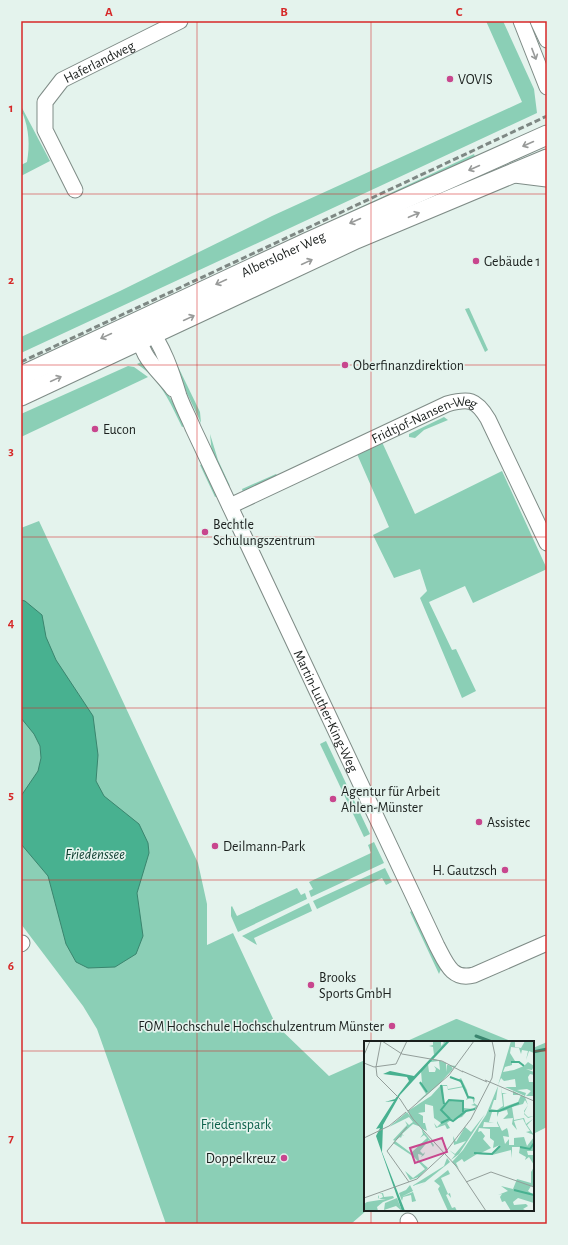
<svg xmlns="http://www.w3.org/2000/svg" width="568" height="1245" viewBox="0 0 568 1245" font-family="'Alegreya Sans',sans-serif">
<rect width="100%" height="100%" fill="#e4f3ed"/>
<!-- green -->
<g fill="#8bcfb6">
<path d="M 486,21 L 503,21 L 534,89 L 537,113 L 21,353 L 21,337 L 120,291 L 272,216 L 522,102 Z"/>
<path d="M 21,106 L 50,161 L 21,176 L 21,165 L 27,162 C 30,145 29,130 23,114 L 21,114 Z"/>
<path d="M 474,154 L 476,159 L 21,366 Z"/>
<path d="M 469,308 L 488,350 L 485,352 L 465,309 Z"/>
<path d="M 169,348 L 200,412 L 201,423 L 170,357 Z"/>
<path d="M 141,362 C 162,379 173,402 185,426 L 182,427 C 170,402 160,379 137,364 Z"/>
<path d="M 128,366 L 134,367 L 148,377 L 21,437 L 21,414 Z"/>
<path d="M 444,417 L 448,420 L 424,430 L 415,438 L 409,437 L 409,434 Z"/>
<path d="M 210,434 L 218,460 L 230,486 L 226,484 L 212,454 Z"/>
<path d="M 382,442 L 415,514 L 502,471 L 547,569 L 473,603 L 465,586 L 429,602 L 452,650 L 456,649 L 476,691 L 462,698 L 420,598 L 427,591 L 420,569 L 394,578 L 373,535 L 389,527 L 357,454 Z"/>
<path d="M 203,464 L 218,496 L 215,497 L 200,465 Z"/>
<path d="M 276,474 L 278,477 L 243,492 L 242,489 Z"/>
<path d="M 39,521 L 198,863 L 207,904 L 207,945 L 233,933 L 276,1025 L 329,1076 L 365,1060 L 365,1210 L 367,1210 L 351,1224 L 166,1224 L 97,1029 L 83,1006 L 21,924 L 21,528 Z"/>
<path d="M 326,741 L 370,834 L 364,837 L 320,744 Z"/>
<path d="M 374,842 L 384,863 L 311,897 L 309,891 L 313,889 L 309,882 L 371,853 L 368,845 Z"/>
<path d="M 385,868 L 392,882 L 386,885 L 382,878 L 317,909 L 313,901 Z"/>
<path d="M 297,888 L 301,895 L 305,893 L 307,899 L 238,932 L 231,916 L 231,907 L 232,906 L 237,916 Z"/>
<path d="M 309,903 L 312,911 L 254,938 L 257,945 L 242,936 Z"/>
<path d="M 413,910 L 441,969 L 439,974 L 410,912 Z"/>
<path d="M 456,1019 L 457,1019 L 513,1042 L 405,1042 Z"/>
<path d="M 547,1042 L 547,1127 L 533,1134 L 533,1048 Z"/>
</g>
<!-- water -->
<path fill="#48b190" stroke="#3a856e" d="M 21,600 L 25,601 L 42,615 L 46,637 L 56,660 L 93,716 L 98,755 L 96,781 L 104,796 L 139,824 L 148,843 L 149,853 L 137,893 L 143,936 L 136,954 L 115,967 L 88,968 L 76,962 L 66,944 L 48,876 L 21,844 L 21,796 L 38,771 L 41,758 L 40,746 L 34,734 L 21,718 Z"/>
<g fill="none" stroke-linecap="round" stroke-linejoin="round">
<!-- stream -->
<g stroke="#3a856e" stroke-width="3">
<path d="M 476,1036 L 492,1042"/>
<path d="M 533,1052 L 547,1049"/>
</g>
<!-- minor casing -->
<g stroke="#7f8c87" stroke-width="17">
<g id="minor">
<path d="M 521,21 L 547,87"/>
<path d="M 538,21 L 547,40"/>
<path id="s1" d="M 75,190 L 45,130 L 45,102 L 62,80 L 180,21"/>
<path id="s2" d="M 147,326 C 163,345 172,373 179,396 C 183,407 189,418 193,428 L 437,946 C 446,963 452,981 474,975 L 547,943"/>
<path d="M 140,330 C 137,355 159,370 173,389"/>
<path id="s3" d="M 230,506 L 447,404 C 469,398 476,399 488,419 L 547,543"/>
<path d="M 21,944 L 22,943"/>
<path d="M 408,1221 L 410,1224"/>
</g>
</g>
<!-- major casing -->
<g stroke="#7f8c87" stroke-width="21">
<g id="major">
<path d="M 515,173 L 547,177"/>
<path id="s4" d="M 21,376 L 308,242 L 547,135"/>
<path d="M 21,396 L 356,239 L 547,159"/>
</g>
</g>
<!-- minor -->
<use href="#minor" stroke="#fff" stroke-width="15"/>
<!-- major -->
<use href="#major" stroke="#fff" stroke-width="19"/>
<!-- rail -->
<path stroke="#7e8884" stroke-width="3" stroke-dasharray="6 3" stroke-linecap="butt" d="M 21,362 L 547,116"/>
</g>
<!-- one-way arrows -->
<defs><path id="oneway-shaft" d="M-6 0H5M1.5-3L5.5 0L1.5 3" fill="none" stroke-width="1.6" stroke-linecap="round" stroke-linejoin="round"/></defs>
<g stroke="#989a99">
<use href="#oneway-shaft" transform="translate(534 54) rotate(69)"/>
<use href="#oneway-shaft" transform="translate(528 144) rotate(156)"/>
<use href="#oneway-shaft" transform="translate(474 168) rotate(156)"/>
<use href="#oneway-shaft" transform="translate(414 215) rotate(-23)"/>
<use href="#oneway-shaft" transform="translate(355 221) rotate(156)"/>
<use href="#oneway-shaft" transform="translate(307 262) rotate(-25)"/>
<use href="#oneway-shaft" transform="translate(221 282) rotate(155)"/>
<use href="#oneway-shaft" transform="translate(189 318) rotate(-25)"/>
<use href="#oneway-shaft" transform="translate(106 336) rotate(155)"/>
<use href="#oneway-shaft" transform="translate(56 379) rotate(-25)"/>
</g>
<!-- grid -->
<path fill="none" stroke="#d62828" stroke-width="1" stroke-opacity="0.55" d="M 197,21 L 197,1224M 371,21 L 371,1042M 21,194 L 547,194M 21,365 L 547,365M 21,537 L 547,537M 21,708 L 547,708M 21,880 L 547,880M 21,1051 L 365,1051M 533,1051 L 547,1051M 371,1210 L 371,1224"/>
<!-- markers -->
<g fill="#c8468e" stroke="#e4f3ed" stroke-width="1.5">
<circle cx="450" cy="79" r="4"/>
<circle cx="476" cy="261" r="4"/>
<circle cx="345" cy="365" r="4"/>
<circle cx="95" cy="429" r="4"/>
<circle cx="205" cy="532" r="4"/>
<circle cx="333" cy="799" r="4"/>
<circle cx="479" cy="822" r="4"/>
<circle cx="215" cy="846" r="4"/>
<circle cx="505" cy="870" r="4"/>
<circle cx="311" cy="985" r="4"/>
<circle cx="392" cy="1026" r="4"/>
<circle cx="284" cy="1158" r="4"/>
</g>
<g text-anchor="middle" stroke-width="3.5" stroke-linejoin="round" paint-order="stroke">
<!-- street labels -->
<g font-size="14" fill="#1a1f1d" stroke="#e4f3ed">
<text dy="5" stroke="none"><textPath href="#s1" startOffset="164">Haferlandweg</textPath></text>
<text dy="5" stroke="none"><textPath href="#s4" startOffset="289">Albersloher Weg</textPath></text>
<text dy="5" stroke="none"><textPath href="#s3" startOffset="214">Fridtjof-Nansen-Weg</textPath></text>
<text dy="5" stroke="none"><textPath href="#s2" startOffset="425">Martin-Luther-King-Weg</textPath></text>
</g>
<!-- poi labels -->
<g font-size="14" fill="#1a1f1d" stroke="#e4f3ed" text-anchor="start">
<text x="458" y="84">VOVIS</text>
<text x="484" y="266">Gebäude 1</text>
<text x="353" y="370">Oberfinanzdirektion</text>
<text x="103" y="434">Eucon</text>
<text x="213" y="529">Bechtle<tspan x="213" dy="16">Schulungszentrum</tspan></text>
<text x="341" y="796">Agentur für Arbeit<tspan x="341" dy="16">Ahlen-Münster</tspan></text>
<text x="487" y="827">Assistec</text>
<text x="223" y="851">Deilmann-Park</text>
<text x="497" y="875" text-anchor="end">H. Gautzsch</text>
<text x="319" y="982">Brooks<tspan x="319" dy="16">Sports GmbH</tspan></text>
<text x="384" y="1031" text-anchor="end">FOM Hochschule Hochschulzentrum Münster</text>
<text x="276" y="1163" text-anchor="end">Doppelkreuz</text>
</g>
<!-- park labels -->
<g font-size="14" fill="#0f624c" stroke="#e4f3ed">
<text x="236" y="1129">Friedenspark</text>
</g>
<!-- water labels -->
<g font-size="15" font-style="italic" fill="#0c3b2d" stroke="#e4f3ed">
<text x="95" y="859">Friedenssee</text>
</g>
</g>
<!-- overview -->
<g transform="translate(364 1041)">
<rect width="170" height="170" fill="#e4f3ed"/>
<path d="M 69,0 L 77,1 L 77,5 L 80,2 L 78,0 L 83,0 L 70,14 L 69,6 L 65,5 L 69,4 ZM 147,0 L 151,0 L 151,6 L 157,7 L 161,0 L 170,0 L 170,12 L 165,10 L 162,19 L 164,10 L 158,9 L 157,13 L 155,7 L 147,6 L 146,12 L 151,20 L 160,25 L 164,21 L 170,25 L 168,29 L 162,28 L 170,31 L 170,34 L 166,33 L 164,36 L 165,41 L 170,41 L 169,55 L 162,55 L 167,50 L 163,48 L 153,49 L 162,52 L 161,55 L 141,46 L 152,46 L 151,38 L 140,40 L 137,37 L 134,44 ZM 148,21 L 155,21 L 160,25 L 150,29 L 149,25 L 150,29 L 139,31 L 141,26 L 148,24 ZM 70,18 L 77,20 L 82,22 L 82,31 L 83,24 L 92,25 L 90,27 L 87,25 L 89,28 L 75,43 L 65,52 L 63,50 L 65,52 L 55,60 L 52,62 L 62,53 L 55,42 L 58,42 L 57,30 L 64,23 L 65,31 L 71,31 L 72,28 L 70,25 L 76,29 L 75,20 L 66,21 ZM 97,37 L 103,49 L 104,55 L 111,57 L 110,62 L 114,65 L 112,68 L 103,70 L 98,76 L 87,79 L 83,82 L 86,87 L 83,88 L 81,84 L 72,87 L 70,82 L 73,86 L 77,82 L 70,77 L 69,65 L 61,63 L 61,71 L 54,72 L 59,75 L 59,82 L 61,82 L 63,90 L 57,87 L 70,104 L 69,106 L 65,99 L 56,110 L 59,113 L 61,111 L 60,114 L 57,116 L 58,114 L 54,113 L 55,119 L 64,127 L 55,136 L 46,139 L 41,130 L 49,137 L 61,128 L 50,116 L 29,102 L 31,100 L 47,112 L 63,97 L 60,94 L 56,97 L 59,93 L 57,86 L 49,83 L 38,93 L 40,95 L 38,94 L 37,97 L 36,96 L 31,100 L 29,99 L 43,84 L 41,80 L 45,84 L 49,81 L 45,76 L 25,86 L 43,71 L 46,75 L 44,70 L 67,55 L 77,44 L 83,44 L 84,48 L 100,45 L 94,39 ZM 79,45 L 83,45 L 84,49 L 100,46 L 104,55 L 102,59 L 108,56 L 110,63 L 107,64 L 112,65 L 109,68 L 100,67 L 99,59 L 85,59 L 80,63 ZM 134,45 L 132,59 L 130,59 L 127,68 L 133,69 L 139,65 L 137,46 L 141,47 L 137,46 L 138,52 L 143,52 L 139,53 L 140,66 L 154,61 L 157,54 L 149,54 L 149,50 L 161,56 L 164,64 L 160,72 L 164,76 L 170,75 L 164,77 L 160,73 L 160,70 L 164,64 L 161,59 L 159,63 L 148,66 L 150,79 L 160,77 L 162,83 L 169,78 L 163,84 L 165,87 L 170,82 L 165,87 L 170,94 L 162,91 L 166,90 L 162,84 L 155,89 L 162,84 L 159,78 L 150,80 L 153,89 L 148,83 L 149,77 L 139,78 L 144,73 L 143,69 L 135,71 L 133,76 L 133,71 L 128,71 L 125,81 L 130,82 L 120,81 L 119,86 L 135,86 L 133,82 L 133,80 L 138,90 L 143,87 L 144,90 L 152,89 L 144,90 L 145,96 L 139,95 L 141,103 L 145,98 L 145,104 L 150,104 L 150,97 L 160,96 L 163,105 L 170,96 L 170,110 L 163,110 L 164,114 L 170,114 L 170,124 L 165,116 L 161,119 L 162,116 L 155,112 L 156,106 L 148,106 L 148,117 L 147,109 L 128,114 L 113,113 L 100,121 L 98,118 L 92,122 L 95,128 L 88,121 L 99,109 L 122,74 ZM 115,87 L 126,88 L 126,97 L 130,100 L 129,107 L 136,104 L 128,113 L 117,112 L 127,107 L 119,98 L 121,95 L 117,90 L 114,91 ZM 121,73 L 95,113 L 87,119 L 91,114 L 85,109 L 91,113 L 102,100 L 90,104 L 89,95 L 92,101 L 101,86 L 107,91 ZM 83,117 L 86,121 L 50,150 L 61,141 L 48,145 L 80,125 ZM 170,126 L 170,147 L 167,145 L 164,150 L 170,154 L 170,162 L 154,157 L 149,161 L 150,164 L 162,163 L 164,165 L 159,168 L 161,169 L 147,170 L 141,160 L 138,161 L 136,156 L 138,153 L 134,154 L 144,150 L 137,145 L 149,148 L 153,138 L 167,142 L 167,131 ZM 84,129 L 86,133 L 77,137 L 84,153 L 86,152 L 87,157 L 84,153 L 82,154 L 88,167 L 91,166 L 93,170 L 84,170 L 74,148 L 76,145 L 70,140 ZM 46,144 L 49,150 L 37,156 L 49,151 L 52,160 L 48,161 L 47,154 L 39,156 L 38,160 L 35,152 L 42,149 ZM 19,152 L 20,156 L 29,155 L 30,157 L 19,161 L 13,166 L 14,170 L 0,170 L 0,163 L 3,161 L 22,158 L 15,158 L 14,156 L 15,154 L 15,158 L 19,156 L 18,153 L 15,153 ZM 33,157 L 38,170 L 32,165 L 20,169 L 21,162 Z" fill="#8bcfb6" fill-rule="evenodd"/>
<path d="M 83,0 L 86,0 L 36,54 L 19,84 L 18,111 L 41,170 L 38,170 L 12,95 L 16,87 L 12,88 L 30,60 L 21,61 L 31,58 L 45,40 L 43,36 L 19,33 L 26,30 L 50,35 Z" fill="#48b190"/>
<path fill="none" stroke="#48b190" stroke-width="2" d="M 147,21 L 155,21 L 160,25M 86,36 L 97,40 L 104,56 L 110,57M 56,41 L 63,51M 77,44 L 80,63M 125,70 L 135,70 L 155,62M 86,78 L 77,69 L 85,59 L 99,60 L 99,71M 77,82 L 85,78 L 89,80 L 102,70 L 111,68M 156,106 L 166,108 L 170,102M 110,112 L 128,113 L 136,105M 150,149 L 170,154"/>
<path fill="none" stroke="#939e9a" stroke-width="1" d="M 18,0 L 38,13 L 78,20 L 99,31M 0,14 L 6,0M 0,22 L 10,26 L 32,23 L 43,0M 12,26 L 17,0M 12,26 L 13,35 L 36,58 L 49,78 L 92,125 L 122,170M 98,30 L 123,41M 121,39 L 170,60M 44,70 L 85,34 L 110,0M 43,86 L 23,110 L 45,141M 0,97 L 25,85 L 42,71M 80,113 L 107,78 L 128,37 L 131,14 L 128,0M 102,141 L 127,131 L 170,146M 0,157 L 53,138 L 80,113"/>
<path fill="#c8468e" fill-opacity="0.15" stroke="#c8468e" stroke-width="2" d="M 78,97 L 83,111 L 51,122 L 46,107 Z"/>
<rect width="170" height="170" fill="none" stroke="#1a1f1d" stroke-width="2"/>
</g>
<!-- border -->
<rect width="568" height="1245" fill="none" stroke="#e4f3ed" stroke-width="44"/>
<rect x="22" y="22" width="524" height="1201" fill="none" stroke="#d62828" stroke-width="1.5"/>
<g font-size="13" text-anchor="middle" font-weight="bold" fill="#d62828">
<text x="109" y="16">A</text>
<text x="284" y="16">B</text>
<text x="459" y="16">C</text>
<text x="11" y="112">1</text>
<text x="11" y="284">2</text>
<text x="11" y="455">3</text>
<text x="11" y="627">4</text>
<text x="11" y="799">5</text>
<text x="11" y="970">6</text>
<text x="11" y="1142">7</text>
</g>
</svg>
